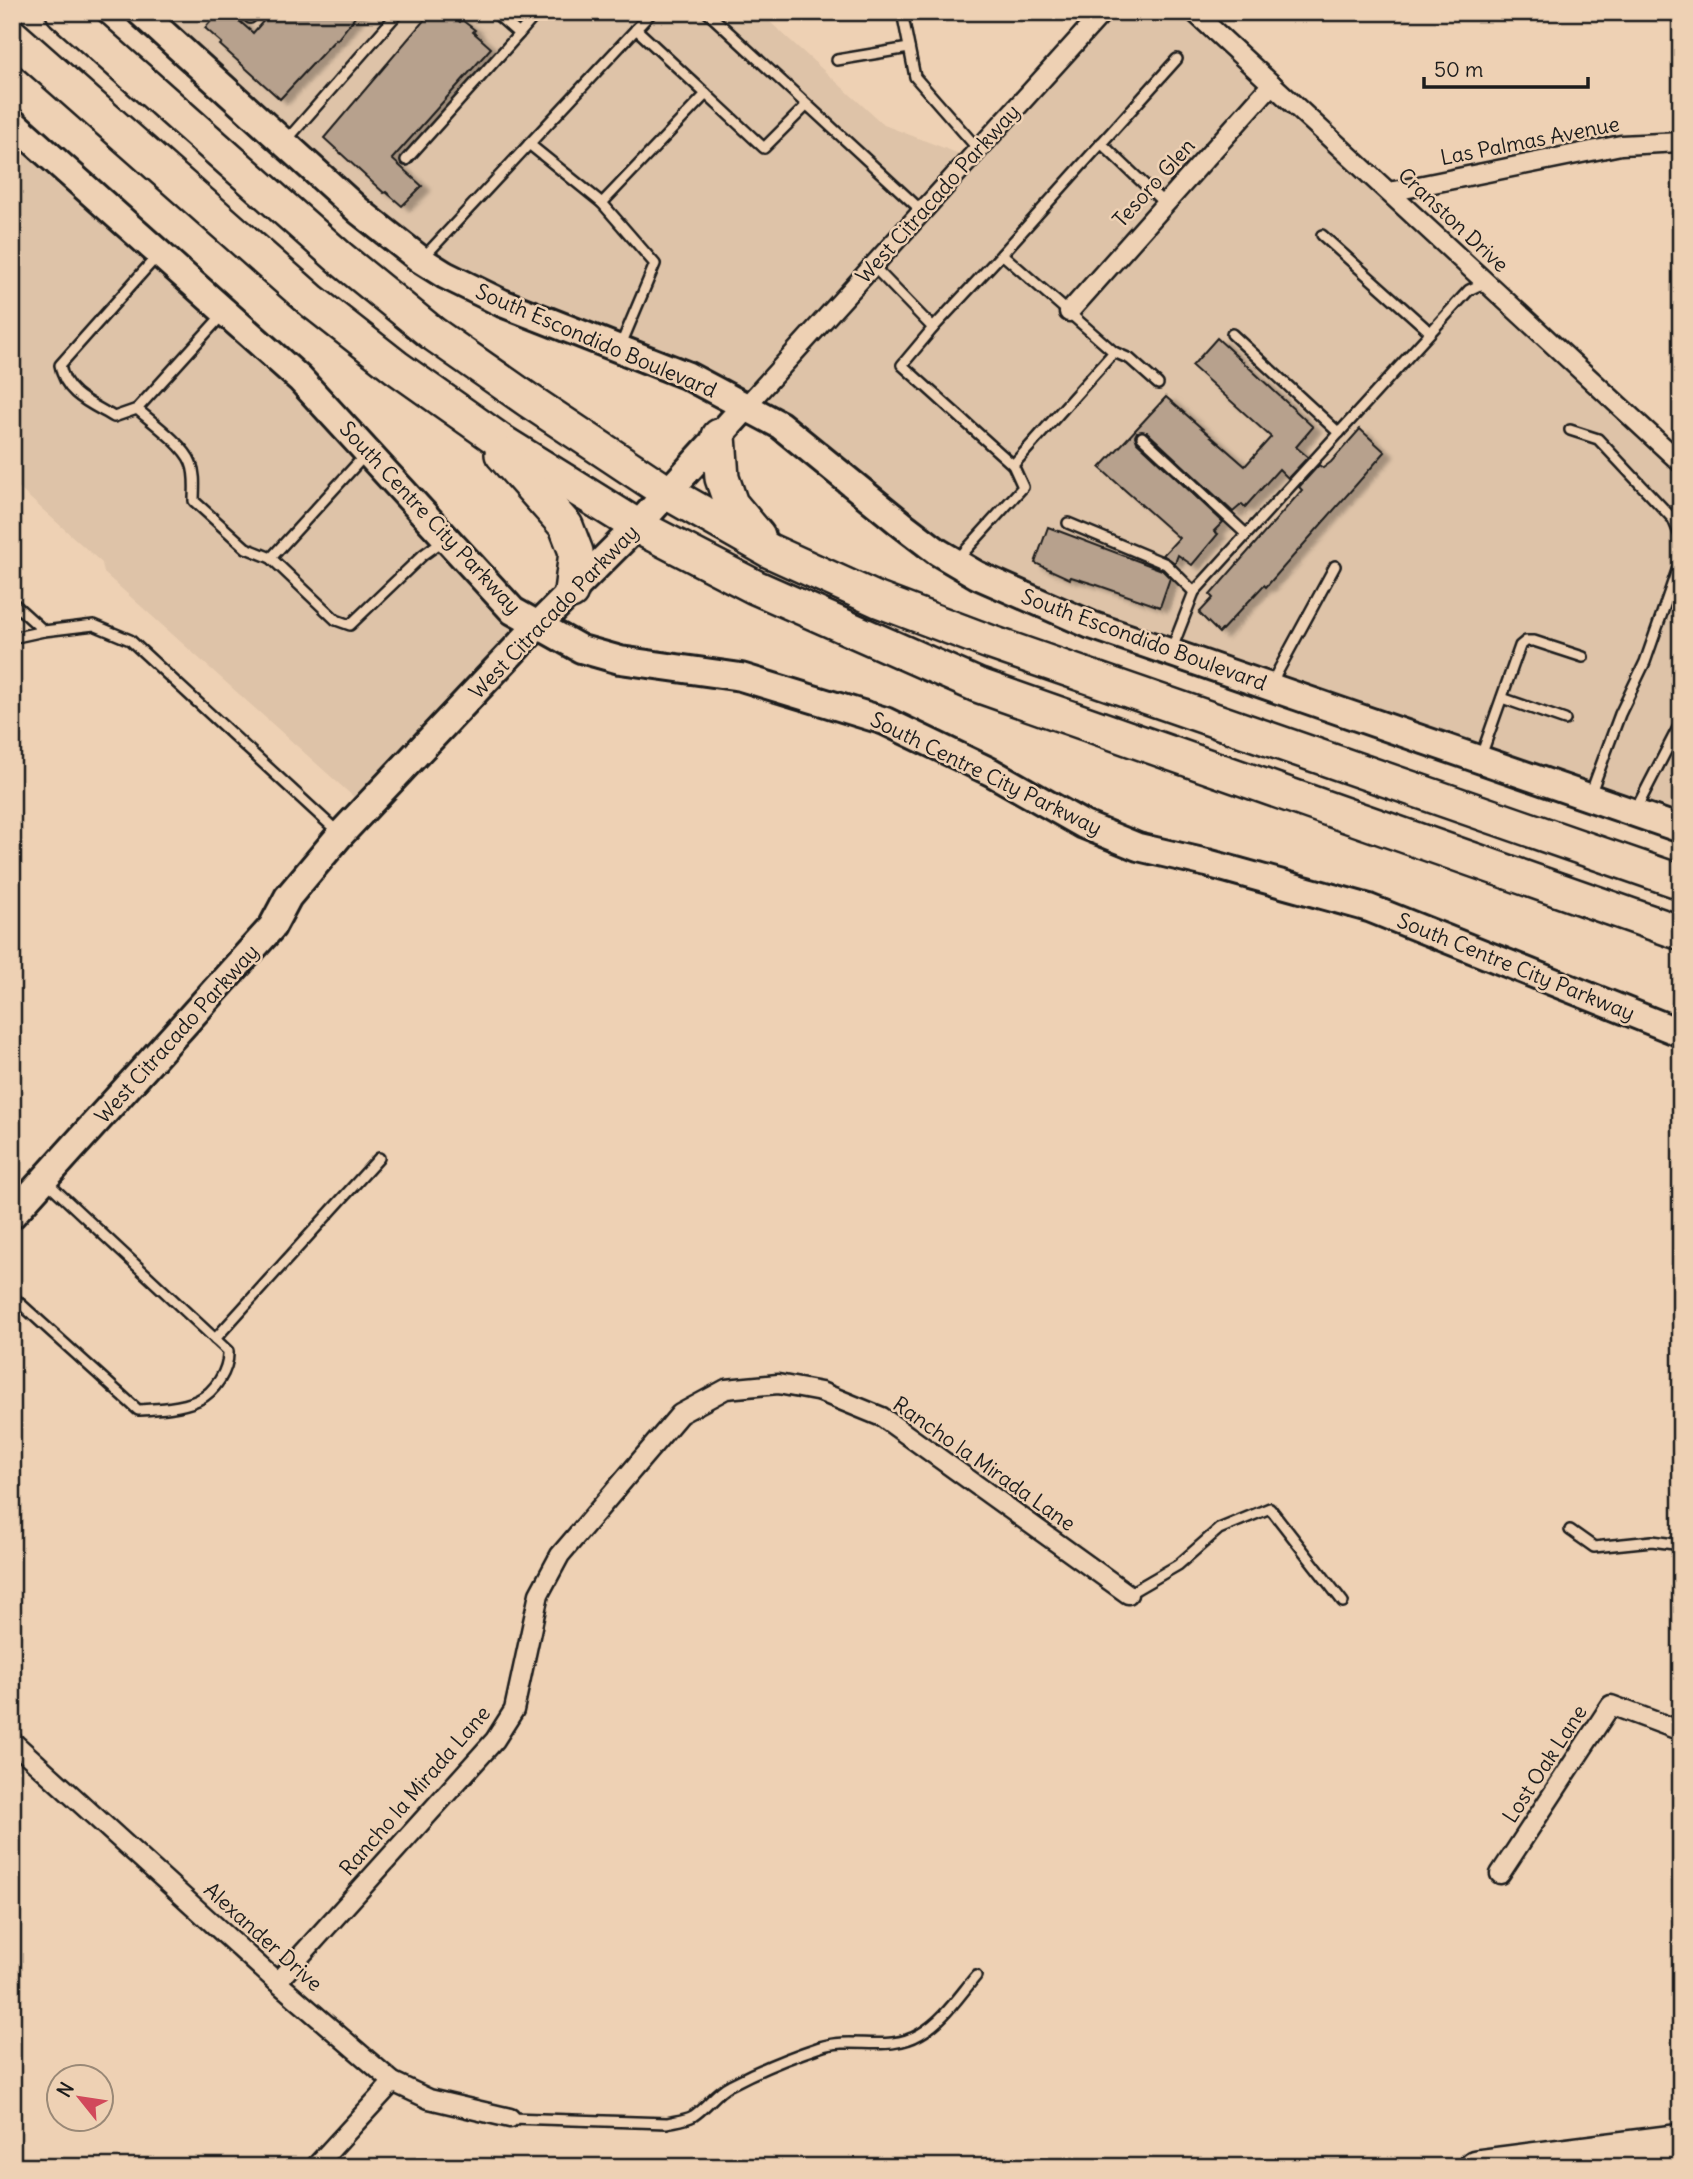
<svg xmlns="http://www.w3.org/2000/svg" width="1693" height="2179" viewBox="0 0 1693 2179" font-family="Delius,sans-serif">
<defs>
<filter id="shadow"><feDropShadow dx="8" dy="4.5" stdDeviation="2" flood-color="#0004"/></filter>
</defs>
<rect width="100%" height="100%" fill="#eed1b4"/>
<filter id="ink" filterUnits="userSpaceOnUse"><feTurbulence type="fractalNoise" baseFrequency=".0143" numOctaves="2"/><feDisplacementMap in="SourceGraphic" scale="14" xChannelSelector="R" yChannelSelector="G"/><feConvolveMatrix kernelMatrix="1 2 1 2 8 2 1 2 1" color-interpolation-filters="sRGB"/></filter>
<g filter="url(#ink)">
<!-- built -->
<g fill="#dec3a8">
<path d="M 140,12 L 759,12 L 884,125 L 970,158 L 1103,12 L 1194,12 L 1681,463 L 1681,829 L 976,575 L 780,425 L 470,288 Z"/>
<path d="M 12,122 L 131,230 L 537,626 L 366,808 L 104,573 L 102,563 L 12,482 Z"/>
</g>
<!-- building -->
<g fill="#b7a18d" stroke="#1c1c1c" stroke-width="2" filter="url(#shadow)">
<path d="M 219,12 L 229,12 L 253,33 L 271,12 L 359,12 L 337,40 L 336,39 L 280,99 L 220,45 L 222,43 L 205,28 Z"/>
<path d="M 431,12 L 448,12 L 460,22 L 462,20 L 475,30 L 473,32 L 491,48 L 392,159 L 422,186 L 402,206 L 386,192 L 384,193 L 324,138 Z"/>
<path d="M 1217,338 L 1313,427 L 1296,447 L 1308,457 L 1288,478 L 1279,469 L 1245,507 L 1242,504 L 1233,512 L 1147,432 L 1137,432 L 1135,436 L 1137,442 L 1223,522 L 1214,531 L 1218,534 L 1192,565 L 1178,555 L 1175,563 L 1163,555 L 1179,538 L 1100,468 L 1166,397 L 1245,466 L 1271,437 L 1192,366 Z"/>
<path d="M 1360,429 L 1385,452 L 1266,587 L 1264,585 L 1219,633 L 1199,613 L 1213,598 L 1210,595 L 1302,490 L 1299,487 L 1319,465 L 1323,468 L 1331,462 Z"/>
<path d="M 1048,527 L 1162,570 L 1170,578 L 1160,607 L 1097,585 L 1071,577 L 1070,579 L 1035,563 Z"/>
</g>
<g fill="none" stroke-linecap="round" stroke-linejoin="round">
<!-- lane casing -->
<g stroke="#1c1c1c" stroke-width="14">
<g id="lane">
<path d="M 494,12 L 519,34 L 538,12"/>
<path d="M 707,12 L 922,211"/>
<path d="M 902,12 L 915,77 L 978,149"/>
<path d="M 250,18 L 256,12"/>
<path d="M 636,29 L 706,94"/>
<path d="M 837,60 L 909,48"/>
<path d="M 285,142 L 399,12"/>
<path d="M 1101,143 L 1165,204"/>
<path d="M 529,144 L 602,203"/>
<path d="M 406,160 L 519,34"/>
<path d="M 1322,235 L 1430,332"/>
<path d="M 1002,254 L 1177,59"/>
<path d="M 423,258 L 652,12"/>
<path d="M 873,266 L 933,328 L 1002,254 L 1114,352 L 1013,465"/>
<path d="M 224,313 L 137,409 C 151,421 185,446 191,463 C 196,475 194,489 194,501 L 246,548 L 271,558 L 366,454"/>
<path d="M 933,328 L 902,365 L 1013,465 L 1023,487 L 956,561"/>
<path d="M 1232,334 L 1339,433"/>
<path d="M 620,347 L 655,264 L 602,203 L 706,94 L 764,148 L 807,105"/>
<path d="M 1114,352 L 1130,359 L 1158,384"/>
<path d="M 137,409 L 114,417 C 90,403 65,394 60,365 L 158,255"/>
<path d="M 1570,430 L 1598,439 L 1673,519 L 1681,538"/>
<path d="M 1142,437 L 1246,534"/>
<path d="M 1068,523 L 1166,564 L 1194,592"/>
<path d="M 271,558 L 336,620 L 350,625 L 423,555 L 444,540"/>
<path d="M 12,602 L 44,631 L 12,638"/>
<path d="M 44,631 L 94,625 L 130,640 L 339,833"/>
<path d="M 1171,651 L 1194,592 L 1469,290 L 1486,282"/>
<path d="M 1271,684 L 1335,566"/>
<path d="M 1502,698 L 1565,720"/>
<path d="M 1481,756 L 1520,646 L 1526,641 L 1534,641 L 1583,657"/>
<path d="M 1590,795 L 1620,714 L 1645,662 L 1681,559"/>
<path d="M 1635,811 L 1681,722"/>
<path d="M 12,1296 L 138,1410 C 157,1409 181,1408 198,1400 C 215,1392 229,1370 228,1351 L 47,1182"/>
<path d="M 215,1339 L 379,1158"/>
<path d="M 1570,1530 L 1594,1547 L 1652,1541 L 1681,1545"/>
<path d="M 1128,1594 L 1178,1565 L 1219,1529 L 1270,1508 L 1343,1602"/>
<path d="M 510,2118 L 667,2123 C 675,2121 686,2120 693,2116 C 707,2107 716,2092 730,2085 C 758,2070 790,2057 820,2047 C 853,2036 888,2053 920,2034 C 943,2021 959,1996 976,1976"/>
</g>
</g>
<!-- street casing -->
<g stroke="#1c1c1c" stroke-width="23">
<g id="street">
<path d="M 1194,12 L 1681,463"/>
<path d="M 1389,192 L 1621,145 L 1681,142"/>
<path d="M 1069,312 L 1272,84"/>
<path d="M 746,406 L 1103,12"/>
<path d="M 12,1741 L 277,1982 L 393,2082 L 429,2099 L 510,2118"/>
<path d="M 1500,1874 L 1611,1705 L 1681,1731"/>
<path d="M 277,1982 L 495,1740 L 514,1710 L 539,1594 L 560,1555 L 680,1414 L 726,1389 L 778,1384 L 821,1392 L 882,1417 L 1128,1594"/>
<path d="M 315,2167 L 393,2082"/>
</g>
</g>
<!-- secondary casing -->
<g stroke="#1c1c1c" stroke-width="32">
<g id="secondary">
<path d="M 140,12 L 359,211 L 421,260 L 445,275 L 502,303 L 686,375 L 780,425 L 904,526 L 938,552 L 977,575 L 1091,625 L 1681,829"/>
<path d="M 12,122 L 300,379 L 513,611 L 581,649 L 620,660 L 741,677 L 885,721 L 991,772 L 1084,825 L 1138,847 L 1207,863 L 1369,908 L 1681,1033"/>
<path d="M 12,1215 L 272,927 L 288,897 L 340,835 L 537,626 L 637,526 L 746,406"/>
</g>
</g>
<!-- highway casing -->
<g stroke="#1c1c1c" stroke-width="38">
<g id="highway">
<path d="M 63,12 L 340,258 L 432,333 L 528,400 L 668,493 L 770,551 L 878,600 L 992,643 L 1681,882"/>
<path d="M 12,36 L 312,301 L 396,367 L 502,442 L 637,526 L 755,587 L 977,685 L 1681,933"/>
<path d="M 719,436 L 722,478 L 731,504 L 758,536"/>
<path d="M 502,454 L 566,526 L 576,552 L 571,592"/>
<path d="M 1476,2167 L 1681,2141"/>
</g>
</g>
<!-- lane -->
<use href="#lane" stroke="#eed1b4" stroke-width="9"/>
<!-- street -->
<use href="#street" stroke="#eed1b4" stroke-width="18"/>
<!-- secondary -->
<use href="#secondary" stroke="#eed1b4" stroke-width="26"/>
<!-- highway -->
<use href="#highway" stroke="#eed1b4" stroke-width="33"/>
</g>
</g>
<g text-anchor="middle" stroke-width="5" stroke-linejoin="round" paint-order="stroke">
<!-- street labels -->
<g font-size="21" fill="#1c1c1c" stroke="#eed1b4">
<text transform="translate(1530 141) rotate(-11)" y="7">Las Palmas Avenue</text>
<text transform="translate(1154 183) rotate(-48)" y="7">Tesoro Glen</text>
<text transform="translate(938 194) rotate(-48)" y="7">West Citracado Parkway</text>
<text transform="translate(1453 220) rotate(43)" y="7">Cranston Drive</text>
<text transform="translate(596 341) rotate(23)" y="7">South Escondido Boulevard</text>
<text transform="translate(430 518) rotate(47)" y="7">South Centre City Parkway</text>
<text transform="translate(554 612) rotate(-46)" y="7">West Citracado Parkway</text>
<text transform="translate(1144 640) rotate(20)" y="7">South Escondido Boulevard</text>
<text transform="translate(986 774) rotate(26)" y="7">South Centre City Parkway</text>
<text transform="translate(1516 967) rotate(22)" y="7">South Centre City Parkway</text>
<text transform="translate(177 1034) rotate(-48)" y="7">West Citracado Parkway</text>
<text transform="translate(984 1464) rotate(35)" y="7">Rancho la Mirada Lane</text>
<text transform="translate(1545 1764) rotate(-57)" y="7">Lost Oak Lane</text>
<text transform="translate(415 1791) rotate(-49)" y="7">Rancho la Mirada Lane</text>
<text transform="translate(263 1937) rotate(42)" y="7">Alexander Drive</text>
</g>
</g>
<!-- margin -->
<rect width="1693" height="2179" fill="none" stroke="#eed1b4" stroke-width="42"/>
<rect x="21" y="21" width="1651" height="2137" fill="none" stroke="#1c1c1c" stroke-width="2.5" filter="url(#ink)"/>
<!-- north arrow -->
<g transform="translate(80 2098) rotate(300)"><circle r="33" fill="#eed1b4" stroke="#9a8977" stroke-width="2"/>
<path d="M0-5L12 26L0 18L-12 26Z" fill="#d1495b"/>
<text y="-10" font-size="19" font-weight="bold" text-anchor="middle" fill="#1c1c1c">N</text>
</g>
<!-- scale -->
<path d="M1424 77v10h164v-10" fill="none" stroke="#1c1c1c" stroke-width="3.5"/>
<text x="1434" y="77" font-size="21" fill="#1c1c1c" stroke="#eed1b4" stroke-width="5" paint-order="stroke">50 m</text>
</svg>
